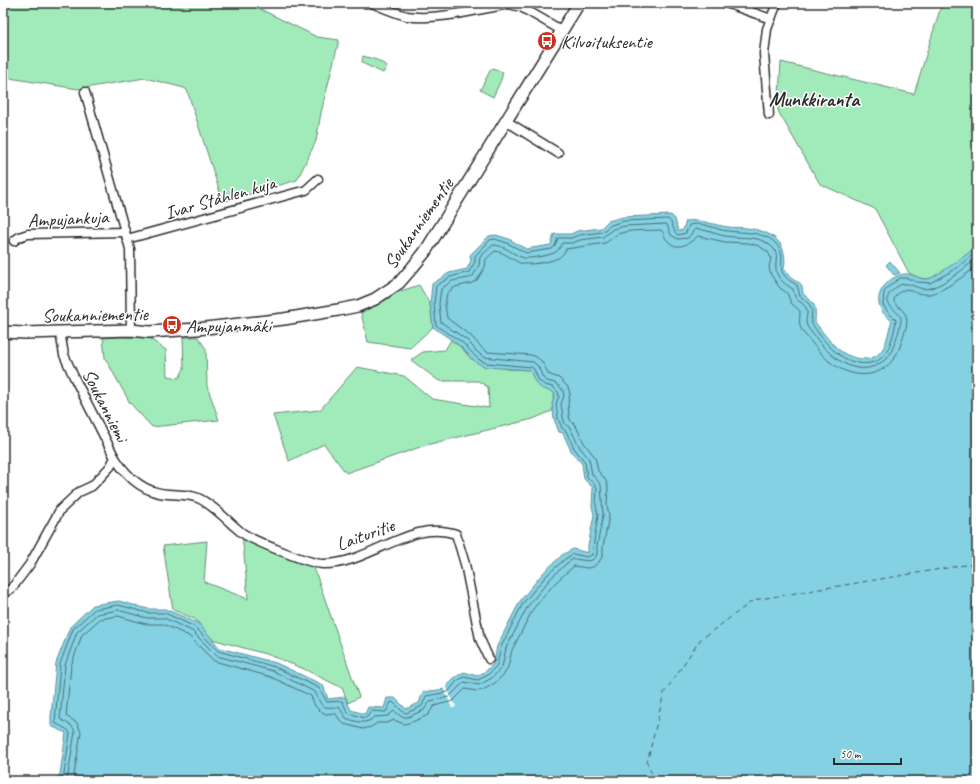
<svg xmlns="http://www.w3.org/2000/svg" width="980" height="784" viewBox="0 0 980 784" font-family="Caveat,sans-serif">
<rect width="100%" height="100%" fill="#fff"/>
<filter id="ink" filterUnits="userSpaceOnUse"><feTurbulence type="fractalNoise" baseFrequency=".025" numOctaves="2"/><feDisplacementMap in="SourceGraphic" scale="8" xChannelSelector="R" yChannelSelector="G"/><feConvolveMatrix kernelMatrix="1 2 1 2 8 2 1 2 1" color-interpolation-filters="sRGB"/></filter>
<g filter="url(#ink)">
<!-- green -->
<g fill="#a1ebba" stroke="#668b72">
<path d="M 3,3 L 248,3 L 317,37 L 339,40 L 321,113 L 316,141 L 297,180 L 223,202 L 187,90 L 184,88 L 145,78 L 78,89 L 3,77 L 3,31 L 6,30 L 6,11 L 3,11 Z"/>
<path d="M 942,3 L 977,3 L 977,246 C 967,254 939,278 927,279 C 920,279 915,276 909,273 L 875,209 L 820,184 L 778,111 L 781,62 L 914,94 Z"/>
<path d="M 363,56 L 377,60 L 387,66 L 383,73 L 362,63 Z"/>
<path d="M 491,69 L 503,72 L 501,80 L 493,97 L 480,90 Z"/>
<path d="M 419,285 L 430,304 L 433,327 L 410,348 L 368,342 L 361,313 L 385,300 L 398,292 Z"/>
<path d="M 121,337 L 149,338 L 166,350 L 167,376 L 179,378 L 184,369 L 183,337 L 198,337 L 206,349 L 207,386 L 219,420 L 152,427 L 130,403 L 105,358 L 103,338 Z"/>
<path d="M 451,340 L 462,348 L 471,359 L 506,369 L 530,370 L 544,389 L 551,391 L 555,394 L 552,404 L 554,410 L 533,419 L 426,445 L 346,473 L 324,444 L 289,461 L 273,415 L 320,410 L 357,367 L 404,376 L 432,399 L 489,408 L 488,387 L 478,381 L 439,381 L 411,360 L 423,352 L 445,350 Z"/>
<path d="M 242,533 L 312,562 L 359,697 L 348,703 L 342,688 L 304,669 L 269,655 L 212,639 L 195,619 L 173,610 L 163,546 L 207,541 L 204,582 L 248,599 Z"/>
</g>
<!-- water -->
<g fill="#83d1e2" stroke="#608f99">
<path d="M 671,215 L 675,219 L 678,231 L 683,230 L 686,221 C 702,219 713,225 728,227 C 734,228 741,227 747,228 C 771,231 789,242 784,269 C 786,271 788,275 790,277 C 798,285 802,278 803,294 C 816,304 816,306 815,322 C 829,340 841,360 867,359 C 872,359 880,354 882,350 C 888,341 888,330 892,321 C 887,317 882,313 880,307 C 874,292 890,276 904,274 C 912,273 919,280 928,279 C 931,279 934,276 936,275 C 951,266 964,257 977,246 L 977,781 L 56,781 L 60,774 L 66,733 L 51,726 L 51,716 L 56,663 L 70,627 L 93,605 L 119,601 L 148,609 L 165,609 L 198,623 L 220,648 L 276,663 L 323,685 L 328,699 L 345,697 L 351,710 L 365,714 L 368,707 L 384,708 L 387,698 L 395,698 L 406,709 L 419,703 L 423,692 L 445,689 L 454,678 L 464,672 L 477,676 L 486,671 L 494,663 L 497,646 L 520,601 L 543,573 L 562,555 L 573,549 L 588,553 L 588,546 L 594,515 L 592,506 L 593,488 L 584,479 L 582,464 L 571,451 L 563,433 L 559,432 L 554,419 L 552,404 L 555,394 C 551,390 548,391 543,389 C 535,385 533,378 530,370 L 486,367 C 473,363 471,356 462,348 C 453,340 442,334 433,327 L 430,304 L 432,284 L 449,273 L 467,269 L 471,261 L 470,255 L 489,236 L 496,235 L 509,239 L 526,249 L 551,245 L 554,234 L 571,234 L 577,231 L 601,228 L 608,221 L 623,217 Z"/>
<path d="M 890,261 L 900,273 L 894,275 L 886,265 Z"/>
</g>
<!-- pier -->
<path fill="#fff" d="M 446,686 L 456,707 L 452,708 L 443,687 Z"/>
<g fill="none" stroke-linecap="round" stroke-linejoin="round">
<!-- shore -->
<g stroke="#4e6d74" stroke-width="1">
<path d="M 60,781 L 64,774 L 70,733 L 68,730 L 55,723 L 60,664 L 73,629 L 95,609 L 118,605 L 148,613 L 165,613 L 195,627 L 218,651 L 275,667 L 319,688 L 327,702 L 342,701 L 348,713 L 365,718 L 368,716 L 371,711 L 386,712 L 391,702 L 394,703 L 403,712 L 407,713 L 422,706 L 426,696 L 448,692 L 457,681 L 464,677 L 478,680 L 488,675 L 497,665 L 501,647 L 523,603 L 547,575 L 565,559 L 573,554 L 587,557 L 592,555 L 598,515 L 596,506 L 597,487 L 587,477 L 585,462 L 574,448 L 566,431 L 562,428 L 558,418 L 556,404 L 559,396 L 558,392 L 553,387 L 545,385 L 539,381 L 534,369 L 531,367 L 487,363 C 476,360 473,353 465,345 C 457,337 445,333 436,325 L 434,304 L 436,286 L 450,277 L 469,272 L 475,262 L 475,256 L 490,240 L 495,239 L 507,243 L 526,253 L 552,249 L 555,246 L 558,238 L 571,238 L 579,235 L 602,232 L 611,225 L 624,221 L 668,219 C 674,223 672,231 678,235 L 686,233 L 689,225 C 702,221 716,230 728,231 C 743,233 766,231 777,245 C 790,262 769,270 797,285 L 800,296 L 809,304 L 812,310 L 811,321 L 812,324 C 820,336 829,348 841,356 C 854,365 876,368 886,353 C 891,344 895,330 896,320 L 888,312 L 883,305 L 884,292 L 889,286 L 900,278 L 907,278 L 917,282 L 930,283 L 957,268 L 977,251"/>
<path d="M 66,781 L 68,775 L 75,732 L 72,726 L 60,719 L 65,665 L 77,632 L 97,614 L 118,610 L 147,618 L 164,618 L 192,631 L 217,656 L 273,671 L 315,692 C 323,708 320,708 339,707 L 346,718 C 356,722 367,725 374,717 L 388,716 L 394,711 L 402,717 L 408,717 L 424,710 L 430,701 L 449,697 L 464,682 L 479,685 L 492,678 L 502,667 L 506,648 L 528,606 L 550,579 L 567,563 L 573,559 L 590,561 L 595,558 L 597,554 L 597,546 L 603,515 L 601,485 L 592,474 L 589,459 L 579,446 L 570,428 L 565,424 L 563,417 L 561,404 L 564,396 L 563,390 L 555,383 L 547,381 L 543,378 L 538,366 L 533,362 L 484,357 L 477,352 L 468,341 L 441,322 L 439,304 L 441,289 L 452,281 L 469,278 L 473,276 L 479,265 L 480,257 L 493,245 C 505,245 513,255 524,258 C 529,259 554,255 557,251 C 560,249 560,246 562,243 L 572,243 L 580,240 L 603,237 L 613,229 L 625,226 L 666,224 L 667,225 L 671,235 L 678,239 L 688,238 L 695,229 C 705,229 715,234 725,236 C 740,239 760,234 773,248 C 779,254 775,261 776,269 C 776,278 786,285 793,289 C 796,305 800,298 806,308 C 809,314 804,320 807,326 C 809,330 813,334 816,338 C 833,360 861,382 887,358 C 892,354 902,324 901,318 C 898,310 879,303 892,291 C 909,274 914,293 931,288 C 947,283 965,268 977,258"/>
<path d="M 73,781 L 81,732 L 77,723 L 66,716 L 71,666 L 82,635 L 100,619 L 118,616 L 146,624 L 163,624 L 189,636 L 214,661 L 271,677 L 311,696 L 315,706 L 320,711 L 326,714 L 335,713 L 340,720 L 344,724 L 363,729 L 371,727 L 377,723 L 387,723 L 394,720 L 404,724 L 412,722 L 428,715 L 434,706 L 453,701 L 465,689 L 476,691 L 483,690 L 495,683 L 505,673 L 508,667 L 512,650 L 533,609 L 555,583 L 574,566 L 587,568 L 593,567 L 599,562 L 603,555 L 603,547 L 609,516 L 607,505 L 608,486 L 605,479 L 598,471 L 595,457 L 584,443 L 576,426 L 570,420 L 569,416 L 568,404 L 570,394 L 568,387 L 559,378 L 548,374 C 544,365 542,358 531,355 L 487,352 L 482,348 L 471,336 L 447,318 L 445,304 L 447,293 L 455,287 L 472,283 L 477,280 L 485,267 L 486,259 L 495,251 C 504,252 511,259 520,263 C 527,266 551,262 558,258 C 562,256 564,253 566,249 L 605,243 C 610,241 613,236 618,234 C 631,229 647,231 661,230 C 664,233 664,238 668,241 C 678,252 690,243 698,236 L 725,242 L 748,243 L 759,246 L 768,252 L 771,258 L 769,268 L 771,275 L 780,288 L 787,293 L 791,303 L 800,311 C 800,316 799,321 800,326 C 802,332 808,338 812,343 C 819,351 825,359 834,365 C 863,384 894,374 902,340 C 904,332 909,324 906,316 C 904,310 898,307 894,302 C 894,295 899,292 906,289 C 913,292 922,295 930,294 C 943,292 967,274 977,266"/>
</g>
<!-- ferry -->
<path stroke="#455d62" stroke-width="1" stroke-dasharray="5 4" stroke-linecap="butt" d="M 655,781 L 647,763 L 664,693 L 700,640 L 754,600 L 977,563"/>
<!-- minor casing -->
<g stroke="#2b2b2b" stroke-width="11">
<g id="minor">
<path d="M 372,3 C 384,8 395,13 407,16 C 435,21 480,9 509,4 L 521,7 L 561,30"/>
<path d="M 726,3 L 771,19"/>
<path d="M 85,92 L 130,249 L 131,330"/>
<path d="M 769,115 L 764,54 L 767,29 L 777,3"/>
<path d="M 506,121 L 558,153"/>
<path d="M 127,239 L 306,190 L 318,179"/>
<path d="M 14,241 L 19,237 L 28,234 L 125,232"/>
<path d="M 115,458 C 127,477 144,493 168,494 C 178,495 188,494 198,498 C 214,505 227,521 241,532 C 251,540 310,564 323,564 C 369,565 410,518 456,534 L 465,564 L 480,639 L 489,659"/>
<path d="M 3,594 L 12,588 L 30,564 L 60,510 L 79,492 L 92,486 L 110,467 L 115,458 L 74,377 L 64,355 L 60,332"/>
</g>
</g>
<!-- tertiary casing -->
<g stroke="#2b2b2b" stroke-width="14">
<path id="tertiary" d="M 3,332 L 25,333 L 131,330 L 149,332 L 197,329 L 284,319 L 338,310 L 358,306 L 375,299 L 399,283 L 412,268 L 425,252 L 579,3"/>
</g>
<!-- minor -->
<use href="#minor" stroke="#fff" stroke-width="8"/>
<!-- tertiary -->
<use href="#tertiary" stroke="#fff" stroke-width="11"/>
</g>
</g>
<!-- icons -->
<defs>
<g id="bus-disc" transform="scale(1)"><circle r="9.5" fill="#c8321e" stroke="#fff"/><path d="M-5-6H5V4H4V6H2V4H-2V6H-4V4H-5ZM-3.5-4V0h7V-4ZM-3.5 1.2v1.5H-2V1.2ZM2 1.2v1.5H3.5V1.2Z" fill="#fff"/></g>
</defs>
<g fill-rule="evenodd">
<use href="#bus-disc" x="547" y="41"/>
<use href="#bus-disc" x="172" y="325"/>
</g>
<g text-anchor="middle" stroke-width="3" stroke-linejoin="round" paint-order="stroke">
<!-- poi labels -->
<g font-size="19" fill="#2b2b2b" stroke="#fff" text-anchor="start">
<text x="561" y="48">Kilvoituksentie</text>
<text x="186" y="332">Ampujanmäki</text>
</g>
<!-- street labels -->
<g font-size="19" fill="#2b2b2b" stroke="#fff">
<text transform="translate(220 197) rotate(-16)" y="7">Ivar Ståhlen kuja</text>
<text transform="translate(68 218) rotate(-3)" y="7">Ampujankuja</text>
<text transform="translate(418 223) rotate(-55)" y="7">Soukanniementie</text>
<text transform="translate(95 314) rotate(-1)" y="7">Soukanniementie</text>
<text transform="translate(106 405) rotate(63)" y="7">Soukanniemi</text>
<text transform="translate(365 534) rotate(-20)" y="7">Laituritie</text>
</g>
<!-- neighbourhood labels -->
<g font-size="20" font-weight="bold" fill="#2b2b2b" stroke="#fff">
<text x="814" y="106">Munkkiranta</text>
</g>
</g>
<!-- margin -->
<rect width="980" height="784" fill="none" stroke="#fff" stroke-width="16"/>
<rect x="8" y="8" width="964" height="768" fill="none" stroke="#2b2b2b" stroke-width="1.5" filter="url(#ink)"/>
<!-- scale -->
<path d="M834 758v6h67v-6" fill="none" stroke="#2b2b2b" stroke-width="2"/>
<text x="840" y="758" font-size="12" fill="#2b2b2b" stroke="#ffffff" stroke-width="3" paint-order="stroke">50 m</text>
</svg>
